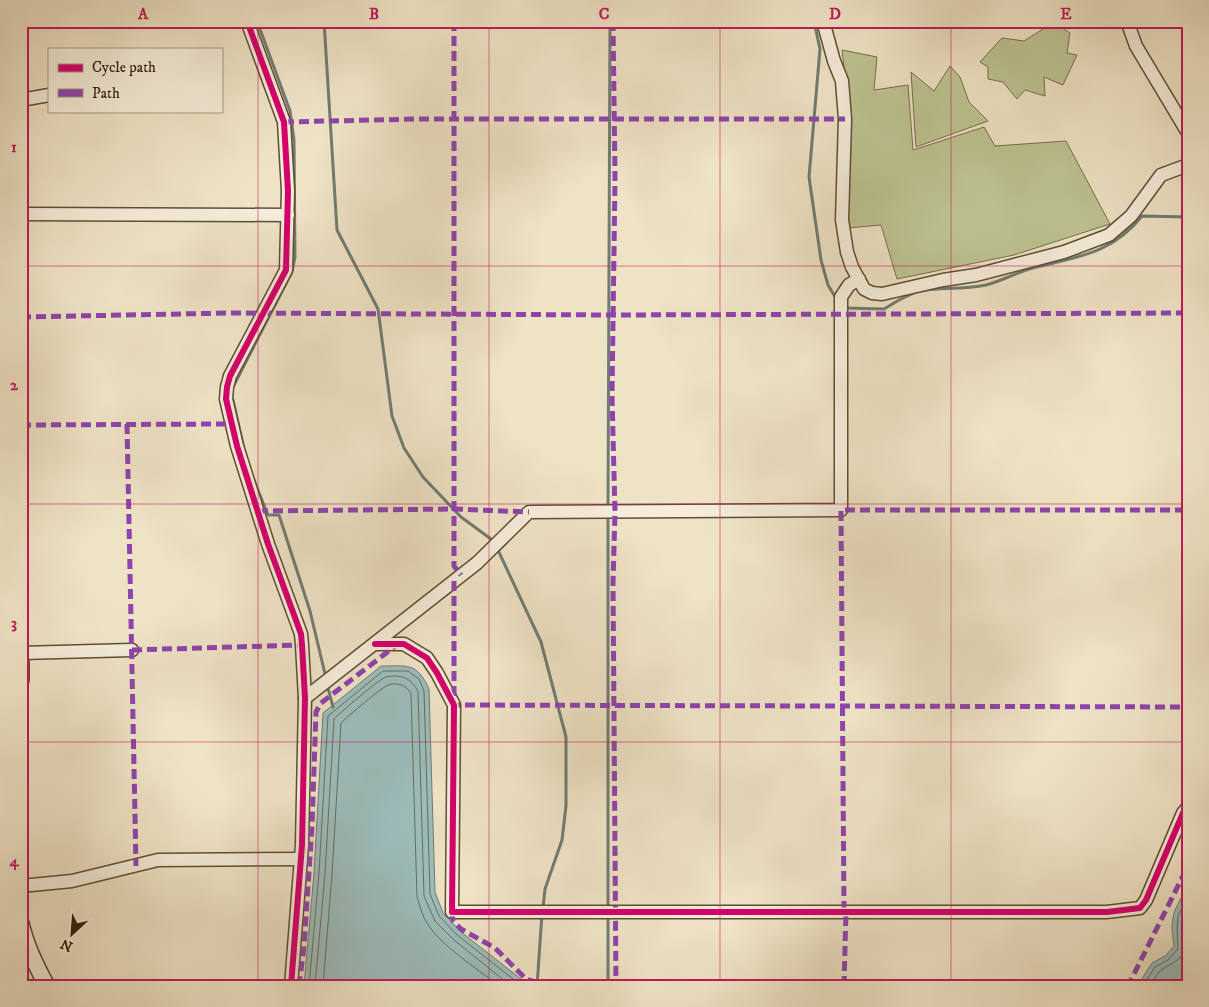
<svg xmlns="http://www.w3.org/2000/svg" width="1209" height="1007" viewBox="0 0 1209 1007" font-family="'IM FELL DW Pica',serif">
<rect width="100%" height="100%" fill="#efe3c6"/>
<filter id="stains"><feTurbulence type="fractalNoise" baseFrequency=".004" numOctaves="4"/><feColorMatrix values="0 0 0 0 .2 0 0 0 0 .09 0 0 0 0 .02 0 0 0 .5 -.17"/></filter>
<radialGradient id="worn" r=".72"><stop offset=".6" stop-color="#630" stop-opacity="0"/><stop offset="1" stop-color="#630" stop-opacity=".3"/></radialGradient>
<!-- green -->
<g fill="#bdc392" stroke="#766f4c">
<path d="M 1054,22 L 1070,33 L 1067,53 L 1077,55 L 1063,85 L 1044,77 L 1045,96 L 1025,90 L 1017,99 L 1003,82 L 988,79 L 988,67 L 980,62 L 1002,38 L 1024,41 Z"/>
<path d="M 842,50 L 877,57 L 874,90 L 908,85 L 913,150 L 984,127 L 995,146 L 1066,141 L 1110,224 L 1014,255 L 897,279 L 881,225 L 848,228 L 848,103 Z"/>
<path d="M 950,66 L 960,77 L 969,102 L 988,121 L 916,147 L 911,72 L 934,91 Z"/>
</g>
<!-- water -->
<g fill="#9cbdbc" stroke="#707c73">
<path d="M 381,666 C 407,666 417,662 429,689 L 435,892 L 443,913 L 461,932 L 530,986 L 304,986 L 314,873 L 323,713 Z"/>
<path d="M 1188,885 L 1188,986 L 1137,986 L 1152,963 L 1165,956 L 1174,946 C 1169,915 1174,912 1188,885 Z"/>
</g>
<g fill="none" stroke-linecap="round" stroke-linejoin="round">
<!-- shore -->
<g stroke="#666c60" stroke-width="1">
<path d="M 309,986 L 319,873 L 328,716 L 383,671 L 408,671 L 419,679 L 424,691 L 430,894 L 439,916 L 457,935 L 522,986"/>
<path d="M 315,986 L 325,874 L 334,719 C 341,712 379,679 386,677 C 401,674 412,678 418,692 L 424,896 L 435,921 L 454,940 L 511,986"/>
<path d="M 323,986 L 332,874 L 341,723 C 347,717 382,687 388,685 C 397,682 407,685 411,694 L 417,897 C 420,906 422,916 427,923 C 441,946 478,969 499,986"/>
<path d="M 1143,986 L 1155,967 L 1168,960 L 1178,949 L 1177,930 L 1178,916 L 1188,896"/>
<path d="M 1151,986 C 1153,982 1156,976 1159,972 C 1167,964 1182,962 1185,949 C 1188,934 1178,928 1188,910"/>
</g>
<!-- stream -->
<g stroke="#707c73" stroke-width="3">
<path d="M 324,21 L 337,230 L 378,309 L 392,416 L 404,448 L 423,477 L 461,517 L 491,539 L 494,543"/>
<path d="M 814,21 L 820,49 L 809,177 L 821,260 L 828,285 L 837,300"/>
<path d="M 925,290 C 945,288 966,289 986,285 C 1002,281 1017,272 1033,268 C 1076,257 1112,254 1142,216 L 1188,217"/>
<path d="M 844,308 L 884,309 L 899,300 L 916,292"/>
<path d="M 233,387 L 292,272 L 295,257 L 294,140 L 290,111 L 257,21"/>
<path d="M 233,400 L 245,453"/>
<path d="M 253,478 L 268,515 L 279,515 L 310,611 L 326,678"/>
<path d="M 608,508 L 610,21"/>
<path d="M 608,514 L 608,908"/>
<path d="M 497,548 L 541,642 L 566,737 L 566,806 L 562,840 L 545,889 L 543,908"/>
<path d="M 327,684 L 333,707"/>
<path d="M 608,914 L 608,986"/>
<path d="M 537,986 L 542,914"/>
</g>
<!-- minor casing -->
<g stroke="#5f4d35" stroke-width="15">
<g id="minor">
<path d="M 247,21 L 284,122 L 288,191 L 286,270 L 230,376 L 227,387 L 226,399 L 237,446 L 268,544 L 301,634 L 302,645 L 305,698 L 302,845 L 291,986"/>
<path d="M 823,21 L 834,61 L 842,81 L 845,119 L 842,220 L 847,252 L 852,267 L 864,289 L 872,293 L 882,294 L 943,280 L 976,275 L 1064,252 L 1109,235 L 1131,216 L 1161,175 L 1188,165"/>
<path d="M 1127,21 L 1136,46 L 1188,133"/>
<path d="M 21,100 L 49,95"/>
<path d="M 21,214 L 288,215"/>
<path d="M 375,644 L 404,644 L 427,658 L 437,673 L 454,705 L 452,912 L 1107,912 L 1140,908 L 1146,900 L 1183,813 L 1188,807"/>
<path d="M 21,653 L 132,650"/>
<path d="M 305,698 L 477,563 L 529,512 L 841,510 L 841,297 L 849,285 L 859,279"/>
<path d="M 21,886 L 72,881 L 158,860 L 301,859"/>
</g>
</g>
<!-- tertiary casing -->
<g stroke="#5f4d35" stroke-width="18">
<g id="tertiary">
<path d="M 21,659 L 21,680"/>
<path d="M 21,923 C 26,946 36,966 47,986"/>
</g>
</g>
<!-- minor -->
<use href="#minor" stroke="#f5edda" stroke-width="12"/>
<!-- tertiary -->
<use href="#tertiary" stroke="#f5edda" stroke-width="15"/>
<!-- quiet -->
<g stroke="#8e44ad" stroke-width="5" stroke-dasharray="10 5" stroke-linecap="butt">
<path d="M 454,21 L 454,566 L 461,575"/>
<path d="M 613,21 L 615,177 L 612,396 L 615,512 L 613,582 L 616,986"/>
<path d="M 284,122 L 419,119 L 845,119"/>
<path d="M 21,317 L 231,313 L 614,315 L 1188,313"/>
<path d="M 127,424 L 136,866"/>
<path d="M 21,425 L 223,424 L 231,422"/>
<path d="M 258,511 L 455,509 L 529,512"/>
<path d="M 454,581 L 454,705 L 1188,707"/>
<path d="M 132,650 L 302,645"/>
<path d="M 844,911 L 841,510 L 1188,510"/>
<path d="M 452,912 L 453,921 L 461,929 L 495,948 L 526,979 L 549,986"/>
<path d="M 299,986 L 304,947 L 312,827 L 316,712 L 321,703 L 398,644"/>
<path d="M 844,986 L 846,911"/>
<path d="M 1126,986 L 1130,982 L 1188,866"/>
</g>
<!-- cycleway casing -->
<g stroke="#f5edda" stroke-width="9">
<g id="cycleway">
<path d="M 247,21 L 284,122 L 288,191 L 286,270 L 230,376 L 227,387 L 226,399 L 237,446 L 268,544 L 301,634 L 302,645 L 305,698 L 302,845 L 291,986"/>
<path d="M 375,644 L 404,644 L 427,658 L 437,673 L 454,705 L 452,912 L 1107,912 L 1140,908 L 1146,900 L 1183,813 L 1188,807"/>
</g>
</g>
<!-- cycleway -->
<use href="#cycleway" stroke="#d6006c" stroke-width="6"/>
</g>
<!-- grid -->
<path fill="none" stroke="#c2185b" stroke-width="1" stroke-opacity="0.55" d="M 258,21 L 258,986M 489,21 L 489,986M 720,21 L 720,986M 951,21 L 951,986M 21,266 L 1188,266M 21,504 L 1188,504M 21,742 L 1188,742"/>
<!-- margin -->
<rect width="1209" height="1007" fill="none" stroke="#efe3c6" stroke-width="55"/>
<!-- legend -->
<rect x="48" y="48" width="175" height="65" fill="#f5edda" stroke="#a69985"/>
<rect x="58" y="64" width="25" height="8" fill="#d6006c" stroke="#a69985"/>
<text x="92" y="72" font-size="15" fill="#2f1b05">Cycle path</text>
<rect x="58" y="89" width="25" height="8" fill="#8e44ad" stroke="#a69985"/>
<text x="92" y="98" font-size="15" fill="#2f1b05">Path</text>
<!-- north arrow -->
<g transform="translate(72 934) rotate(206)" stroke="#f5edda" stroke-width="4" paint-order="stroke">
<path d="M0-4L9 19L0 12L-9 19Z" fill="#2f1b05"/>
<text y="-8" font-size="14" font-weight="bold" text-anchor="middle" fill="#2f1b05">N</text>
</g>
<rect x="28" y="28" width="1154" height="952" fill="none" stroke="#c2185b" stroke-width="2"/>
<g font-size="16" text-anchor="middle" font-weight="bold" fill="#c2185b">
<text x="143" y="19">A</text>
<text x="374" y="19">B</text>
<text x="604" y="19">C</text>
<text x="835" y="19">D</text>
<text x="1066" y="19">E</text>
<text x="14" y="152">1</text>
<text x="14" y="390">2</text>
<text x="14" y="628">3</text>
<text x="14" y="866">4</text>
</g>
<rect width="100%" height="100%" filter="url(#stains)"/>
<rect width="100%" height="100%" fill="url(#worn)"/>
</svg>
